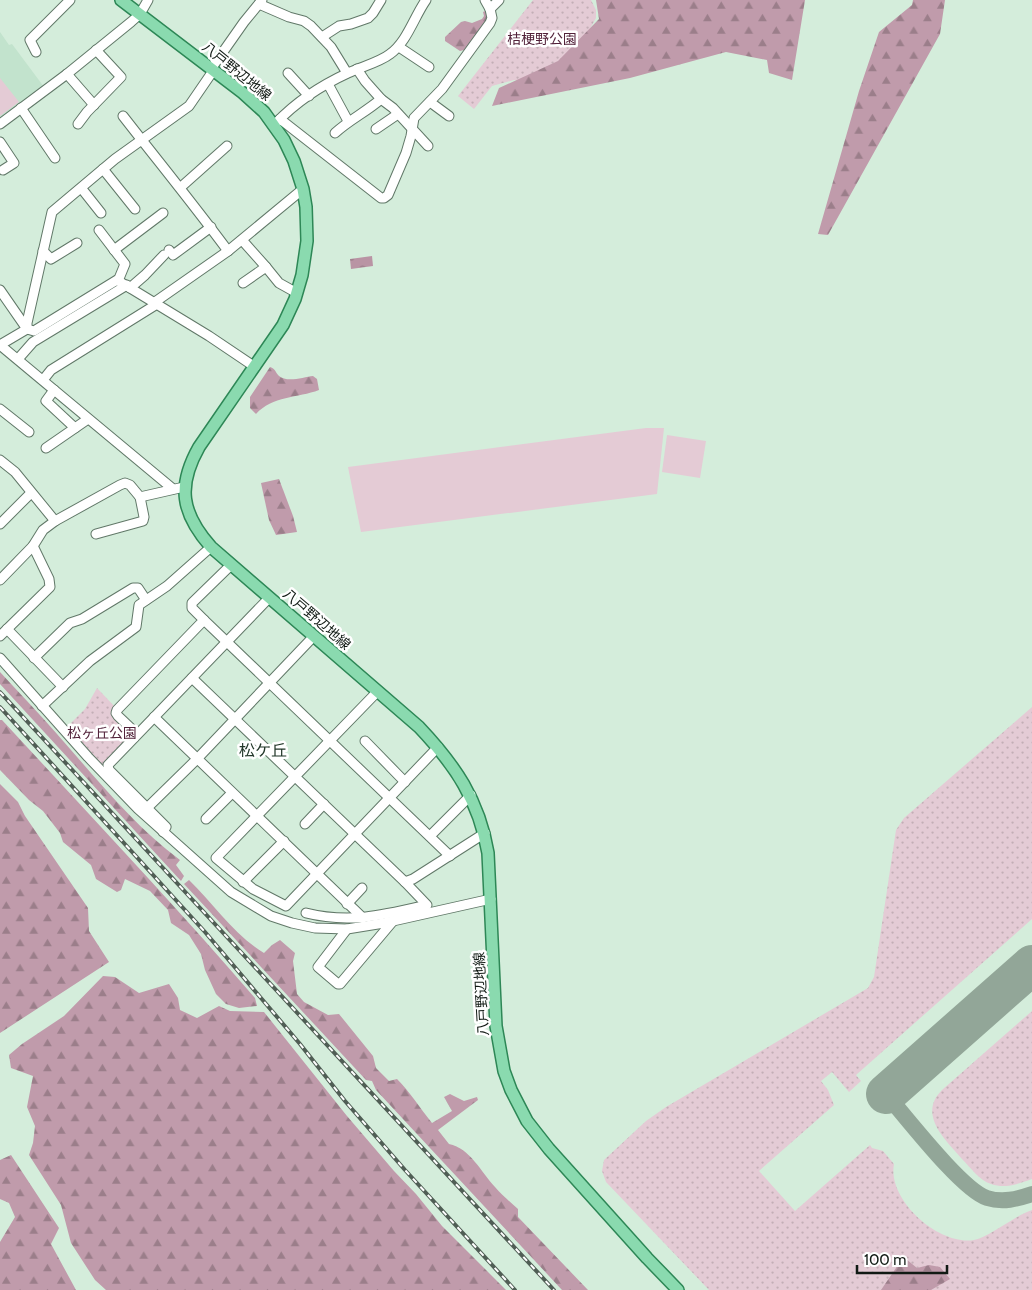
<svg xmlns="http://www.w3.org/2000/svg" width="1032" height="1290" viewBox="0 0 1032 1290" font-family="Cabin,'Noto Sans JP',sans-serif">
<defs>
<pattern id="green-dots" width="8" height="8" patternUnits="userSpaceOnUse" patternTransform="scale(1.25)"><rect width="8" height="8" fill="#e4cbd5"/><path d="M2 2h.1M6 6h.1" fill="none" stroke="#c3aeb6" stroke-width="1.8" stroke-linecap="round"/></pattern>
<pattern id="forest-firs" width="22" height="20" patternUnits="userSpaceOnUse" patternTransform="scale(1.25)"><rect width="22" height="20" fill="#c09bab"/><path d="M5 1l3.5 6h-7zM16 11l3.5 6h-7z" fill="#9b7e8a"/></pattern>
<pattern id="water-ripples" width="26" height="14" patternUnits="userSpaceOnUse" patternTransform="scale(1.25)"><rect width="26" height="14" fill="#b994a4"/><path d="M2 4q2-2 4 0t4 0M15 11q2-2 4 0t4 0" fill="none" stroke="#957884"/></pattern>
</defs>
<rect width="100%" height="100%" fill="#d4eddb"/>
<!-- built -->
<path fill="#c2e3cd" d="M 0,32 L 9,45 L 12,44 L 44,87 L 0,120 Z"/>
<!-- green -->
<g fill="url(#green-dots)">
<path d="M 533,0 L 591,0 L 596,10 L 596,18 L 588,32 L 565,62 L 526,80 L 514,80 L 492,86 L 474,109 L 458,96 Z"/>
<path d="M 97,688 L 116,708 L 133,734 L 104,767 L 67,727 L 85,709 Z"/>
<path d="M 1032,707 L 1032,919 L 856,1075 L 861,1081 L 849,1092 L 832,1072 L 821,1081 L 828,1090 L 834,1105 L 759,1171 L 795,1211 L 870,1145 L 872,1148 L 883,1151 L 894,1164 C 887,1200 939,1246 974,1240 C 990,1237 1014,1216 1032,1210 L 1032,1290 L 709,1290 L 606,1182 L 602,1171 L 604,1160 L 646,1121 L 666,1107 L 868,988 L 874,977 L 896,830 L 904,818 Z"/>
<path d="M 1032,1011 L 1032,1179 C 1018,1184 1005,1189 991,1184 C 979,1180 971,1168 962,1159 C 946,1140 917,1115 942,1090 Z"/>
</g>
<!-- forest -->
<g fill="url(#forest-firs)">
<path d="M 596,0 L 805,0 L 792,80 L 769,73 L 767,60 L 726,52 L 630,78 L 492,106 L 499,88 L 558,61 L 599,19 Z"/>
<path d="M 913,0 L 945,0 L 940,34 L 828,235 L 818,234 L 859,91 L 879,32 L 912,5 Z"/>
<path d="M 487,10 L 489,17 L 468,49 L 460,51 L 445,41 L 445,37 L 461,22 L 465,21 L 472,23 L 482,19 L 484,16 L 483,12 Z"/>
<path d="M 270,367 C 276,369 275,372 279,376 C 287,383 304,377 313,376 L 317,379 L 319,390 C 298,398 272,396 256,414 L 250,408 L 250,397 Z"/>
<path d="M 279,479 L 293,516 L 297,532 L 276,535 L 269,520 L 261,483 Z"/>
<path d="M 0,672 C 19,693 39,713 57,734 C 96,778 133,825 180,860 L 176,865 L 184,876 L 181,881 L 0,684 Z"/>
<path d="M 0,720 L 2,720 C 87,812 173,903 255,998 L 257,1006 L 239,1008 L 226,1004 L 216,994 L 205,970 L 201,954 L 189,935 L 171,923 L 168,910 L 150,891 L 125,879 L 121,890 L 117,892 L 96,879 L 91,865 L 63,842 L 60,833 L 43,811 L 29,800 L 0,770 Z"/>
<path d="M 0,784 L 18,802 L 25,816 L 88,908 L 89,931 L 109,962 L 0,1033 Z"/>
<path d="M 189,880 C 214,904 234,935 264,953 L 272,945 L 280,940 L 295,953 L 293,961 L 297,994 L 304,1002 L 328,1015 L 339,1014 L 373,1056 L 376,1068 L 389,1081 L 397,1079 C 410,1092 420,1108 432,1123 L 452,1111 L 444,1097 L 450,1094 L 464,1101 L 477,1097 L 478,1100 L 438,1130 L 449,1144 C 470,1148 481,1172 495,1187 C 502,1195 510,1202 518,1209 L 518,1217 L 588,1290 L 562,1290 L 376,1090 L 372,1081 L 366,1080 L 184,884 Z"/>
<path d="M 103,976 L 115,977 L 139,993 L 169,984 L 178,998 L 180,1010 L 197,1018 L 219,1006 L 230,1011 L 264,1012 L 347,1116 L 394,1171 L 416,1194 L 442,1226 L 506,1290 L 106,1290 L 95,1280 L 71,1243 L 61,1205 L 29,1155 L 33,1143 L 35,1126 L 27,1107 L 33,1076 L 11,1068 L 9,1055 L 22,1044 L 64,1016 Z"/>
<path d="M 11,1155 L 59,1228 L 51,1244 L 76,1290 L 0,1290 L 0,1242 L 15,1217 L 9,1203 L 0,1199 L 0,1160 Z"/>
<path d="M 906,1259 L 917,1268 L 929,1265 L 940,1267 L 950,1279 L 931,1290 L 881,1290 L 898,1265 Z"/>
</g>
<!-- pitch -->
<g fill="#e4cbd5">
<path d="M 0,78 L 19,102 L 0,116 Z"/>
<path d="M 646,428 L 664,428 L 657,494 L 361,532 L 348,467 Z"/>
<path d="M 667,435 L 706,441 L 700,478 L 662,472 Z"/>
</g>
<!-- water -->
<path fill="url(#water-ripples)" d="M 372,256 L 373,266 L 351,269 L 350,259 Z"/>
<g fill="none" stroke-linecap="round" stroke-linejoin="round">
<!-- taxiway -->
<path stroke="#92a698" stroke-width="16" d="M 886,1094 C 906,1117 962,1190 987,1198 C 1003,1203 1017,1199 1032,1194"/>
<!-- runway -->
<path stroke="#92a698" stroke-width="40" d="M 886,1094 L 1032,965"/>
<!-- minor casing -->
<g stroke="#617868" stroke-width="11">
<g id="minor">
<path d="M 485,0 L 490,9"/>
<path d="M 259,4 L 289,17 L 304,21 L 311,26 L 331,47 L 347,73"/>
<path d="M 322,37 L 339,26 L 351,24 L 368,18 L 373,13 L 381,0"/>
<path d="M 399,47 L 429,67"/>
<path d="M 36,52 L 30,40 L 70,0"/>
<path d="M 211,69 L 244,22 L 262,0"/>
<path d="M 357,69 L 365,81 L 381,99 L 393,108 L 428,146"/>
<path d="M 288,73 L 309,96"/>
<path d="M 67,74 L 94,105"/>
<path d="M 328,84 L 348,121"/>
<path d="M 430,102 L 449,116"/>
<path d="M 21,108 L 55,158"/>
<path d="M 123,116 C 158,161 194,205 228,251"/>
<path d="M 280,119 L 381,198 L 384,198 L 388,195 L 406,153 L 411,136 L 414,118 L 442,89 L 490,23 L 492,18 L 490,9 L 499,0"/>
<path d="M 276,123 C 296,102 322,85 348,73 C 361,67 380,62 390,54 C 407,42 414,17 426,0"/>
<path d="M 0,124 L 67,74 L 131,22 L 140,14 L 148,0"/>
<path d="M 78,124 L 87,112 L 121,77 L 96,50"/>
<path d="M 376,129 L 398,114"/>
<path d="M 335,133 C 349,120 366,112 381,99"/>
<path d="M 0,142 L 14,163 L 3,170"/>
<path d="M 103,169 L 135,209"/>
<path d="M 181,187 L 227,146"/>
<path d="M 82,189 L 101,213"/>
<path d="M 99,230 L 125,264 L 118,281"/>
<path d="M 242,240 L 266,267 L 243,283"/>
<path d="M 114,250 L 163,213"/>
<path d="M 169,250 L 173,255 L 211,227"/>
<path d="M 43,251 L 51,259 L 77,243"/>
<path d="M 266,267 L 279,283 L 297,293"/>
<path d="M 130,288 L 145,275 L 164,255"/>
<path d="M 0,290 L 27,329 L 34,331 L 117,280 L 209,336 L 255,367"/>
<path d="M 155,302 L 228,251 L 303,189"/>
<path d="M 0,345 L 27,329 L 27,323 L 52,212 L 115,159 L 189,106 L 213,71"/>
<path d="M 0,345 L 173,489"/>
<path d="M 18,359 L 33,342 L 127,285"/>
<path d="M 43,380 L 51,370 L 157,304"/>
<path d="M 54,390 L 46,401 L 75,428"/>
<path d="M 0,409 L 29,432"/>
<path d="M 46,448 L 88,419"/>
<path d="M 0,460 L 15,472 L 55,521"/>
<path d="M 0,524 L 31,493"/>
<path d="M 96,534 L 143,521 L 144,517 L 140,497"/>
<path d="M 0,580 L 33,546 L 43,530 L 55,521 L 120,485 L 125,483 L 130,485 L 140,497 L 184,487"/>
<path d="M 204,620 L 450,856"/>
<path d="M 7,629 L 63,687"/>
<path d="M 0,636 L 50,587 L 49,579 L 33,546"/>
<path d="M 0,658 L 88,757 L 138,809 L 231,892 L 271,916 L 292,923 L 315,928 L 347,929 L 384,923 L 491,899"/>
<path d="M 34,658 L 70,623 L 82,619 L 133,588 L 138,588 L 146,600"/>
<path d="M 192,678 L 405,882 L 413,879 L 485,833"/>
<path d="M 378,691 L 216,858 L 253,889 L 286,906 L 438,747"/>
<path d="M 42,706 L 90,661 L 136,627 L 139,605 L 167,586 L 211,547"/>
<path d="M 154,717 L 363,918"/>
<path d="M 137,734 L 118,716 L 116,713 L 117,710 L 204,620 L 192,608 L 192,603 L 231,565"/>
<path d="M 365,741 L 405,782"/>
<path d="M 147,808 L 197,759 L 314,636"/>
<path d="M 206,819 L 232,793"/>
<path d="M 305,824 L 324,804"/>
<path d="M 163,832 L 166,827 L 109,770 L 108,765 L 269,598"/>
<path d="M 430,836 L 471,795"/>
<path d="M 243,882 L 284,841"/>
<path d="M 347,904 L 362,888"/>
<path d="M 306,913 C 350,924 384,915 427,905 L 405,882"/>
<path d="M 347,929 L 318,967 L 338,984 L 340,984 L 393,921"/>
</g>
</g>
<!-- major casing -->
<g stroke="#2d8756" stroke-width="14">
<path id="major" d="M 121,0 L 243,93 L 264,112 L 284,140 L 294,161 L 303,189 L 306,207 L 307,241 L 302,275 L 295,299 L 283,325 L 199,447 C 177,486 181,513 211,547 L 419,727 C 455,765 479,800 488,853 L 496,1026 L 504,1071 L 511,1090 L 527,1121 L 549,1149 L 647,1258 L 678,1290"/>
</g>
<!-- minor -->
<use href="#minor" stroke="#fff" stroke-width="9"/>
<!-- major -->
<use href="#major" stroke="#8adaaf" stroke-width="11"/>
<!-- rail casing -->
<g stroke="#505e55" stroke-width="4">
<g id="rail">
<path d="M 0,692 L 554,1290"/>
<path d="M 0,707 L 205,932 L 300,1044 L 345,1101 L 405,1170 L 515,1290"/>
</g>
</g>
<!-- rail -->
<use href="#rail" stroke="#fff" stroke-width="2" stroke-dasharray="5.5" stroke-linecap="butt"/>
</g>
<g text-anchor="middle" stroke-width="5" stroke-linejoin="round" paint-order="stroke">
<!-- park labels -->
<g font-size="14" fill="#52223a" stroke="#fff">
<text x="542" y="44">桔梗野公園</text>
<text x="102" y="738">松ヶ丘公園</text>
</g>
<!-- street labels -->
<g font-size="14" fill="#111a14" stroke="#fff">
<text transform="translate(237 71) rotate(39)" y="5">八戸野辺地線</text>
<text transform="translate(317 619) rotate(41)" y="5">八戸野辺地線</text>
<text transform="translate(481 994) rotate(-93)" y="5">八戸野辺地線</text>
</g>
<!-- quarter labels -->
<g font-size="16" fill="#213628" stroke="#fff">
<text x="263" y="756">松ケ丘</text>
</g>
</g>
<!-- scale -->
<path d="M857 1265v8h90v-8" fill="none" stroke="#111a14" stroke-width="2.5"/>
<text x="864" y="1265" font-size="15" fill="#111a14" stroke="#ffffff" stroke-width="4" paint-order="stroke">100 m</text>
</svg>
